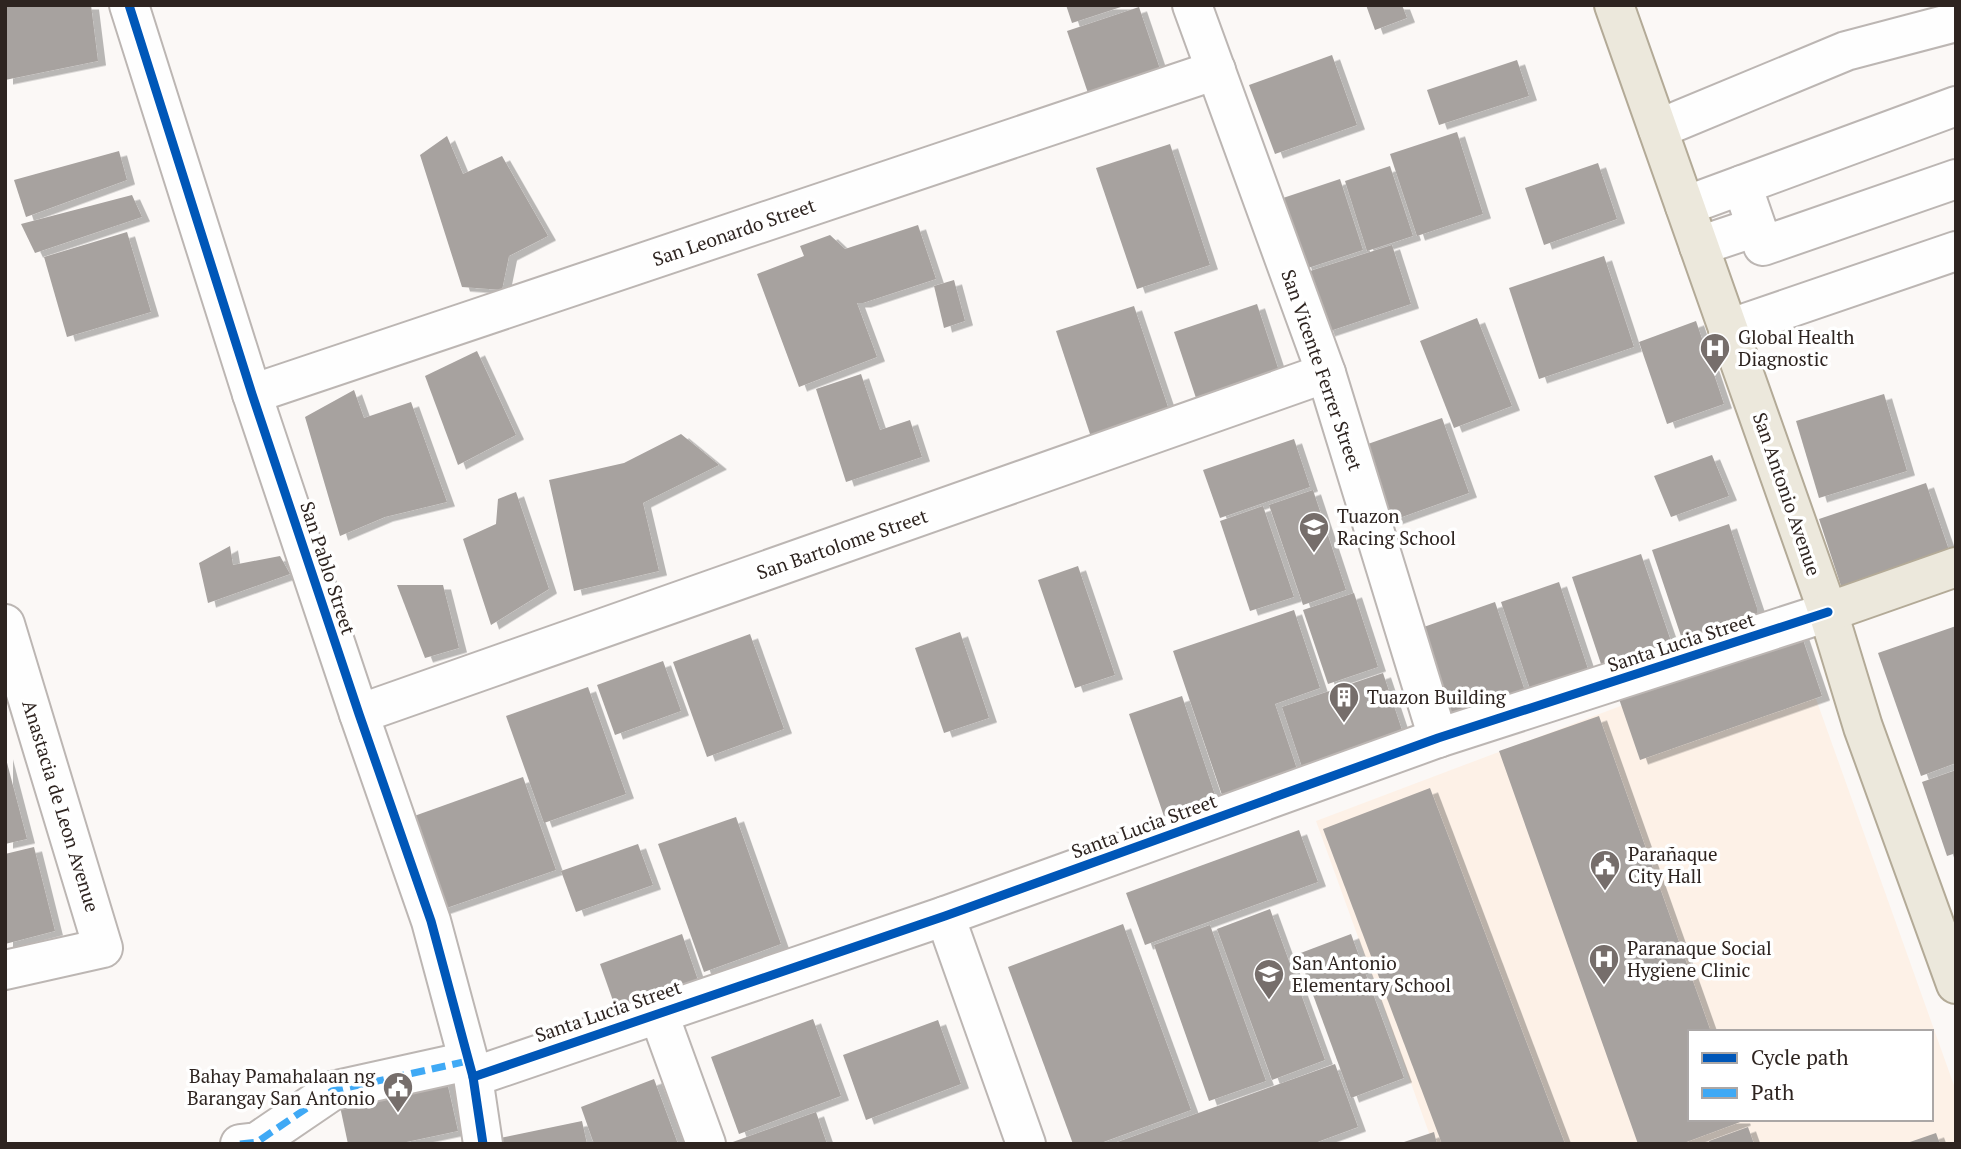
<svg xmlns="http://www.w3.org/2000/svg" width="1961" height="1149" viewBox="0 0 1961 1149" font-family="'PT Serif',serif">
<defs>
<filter id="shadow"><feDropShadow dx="8" dy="4.5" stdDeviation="0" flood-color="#0004"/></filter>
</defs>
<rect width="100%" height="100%" fill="#fbf8f6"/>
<!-- commercial -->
<path fill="#fdf1e7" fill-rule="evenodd" d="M 1795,640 L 1956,1091 L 1956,1144 L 1433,1144 L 1316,821 ZM 1690,1032 L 1931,1032 L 1931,1119 L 1690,1119 Z"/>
<!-- building -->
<g fill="#a7a29f" filter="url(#shadow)">
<path d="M 5,5 L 91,5 L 98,61 L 5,80 Z"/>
<path d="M 1066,5 L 1124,5 L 1124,6 L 1072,23 Z"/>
<path d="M 1366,5 L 1402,5 L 1407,18 L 1375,30 Z"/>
<path d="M 1139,7 L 1163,78 L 1091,102 L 1067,31 Z"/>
<path d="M 1332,55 L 1357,125 L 1275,154 L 1249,85 Z"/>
<path d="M 1517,60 L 1529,96 L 1439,125 L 1427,90 Z"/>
<path d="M 1457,132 L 1483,214 L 1417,236 L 1390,154 Z"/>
<path d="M 447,136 L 463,174 L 502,156 L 548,236 L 509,256 L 502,290 L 462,287 L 420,155 Z"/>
<path d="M 1170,144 L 1210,265 L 1137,289 L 1096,168 Z"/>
<path d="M 119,151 L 127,180 L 26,217 L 14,180 Z"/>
<path d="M 1598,163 L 1617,219 L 1544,245 L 1525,188 Z"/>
<path d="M 1390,166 L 1413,236 L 1367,251 L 1345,181 Z"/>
<path d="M 1340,179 L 1363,250 L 1305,269 L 1283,198 Z"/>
<path d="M 132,195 L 142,217 L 35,253 L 21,224 Z"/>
<path d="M 918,225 L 936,279 L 863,303 L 857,303 L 877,357 L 799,387 L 757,274 L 804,256 L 800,246 L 830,235 L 845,249 Z"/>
<path d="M 127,232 L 151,312 L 67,337 L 44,257 Z"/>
<path d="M 1392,245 L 1411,304 L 1327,332 L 1307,272 Z"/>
<path d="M 1604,256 L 1634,347 L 1539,379 L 1509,288 Z"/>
<path d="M 954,280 L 965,321 L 944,328 L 934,286 Z"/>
<path d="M 1257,304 L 1279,371 L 1196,398 L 1174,332 Z"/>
<path d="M 1134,306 L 1170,413 L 1092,440 L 1056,331 Z"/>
<path d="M 1477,318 L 1512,406 L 1454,428 L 1420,341 Z"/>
<path d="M 1696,321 L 1724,404 L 1667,424 L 1639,342 Z"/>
<path d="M 477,351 L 516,435 L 458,465 L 425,376 Z"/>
<path d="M 861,374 L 880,430 L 910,420 L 922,457 L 846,482 L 816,389 Z"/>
<path d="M 354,390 L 364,418 L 411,402 L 447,502 L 385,517 L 340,536 L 305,417 Z"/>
<path d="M 1884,394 L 1907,471 L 1819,498 L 1796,421 Z"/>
<path d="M 1442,418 L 1469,493 L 1391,521 L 1365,445 Z"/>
<path d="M 681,434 L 719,465 L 643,503 L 659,571 L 574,591 L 549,480 L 624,463 Z"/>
<path d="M 1294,439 L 1310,487 L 1220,518 L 1203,470 Z"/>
<path d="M 1712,455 L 1729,496 L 1671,517 L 1654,476 Z"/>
<path d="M 1926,483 L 1951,556 L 1843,592 L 1819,519 Z"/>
<path d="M 1313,490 L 1346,590 L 1303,605 L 1269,505 Z"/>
<path d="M 516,492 L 549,589 L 491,625 L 463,539 L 496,524 L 498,499 Z"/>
<path d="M 1263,506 L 1294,597 L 1250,611 L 1220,521 Z"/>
<path d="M 1729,524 L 1757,608 L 1757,620 L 1685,648 L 1652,550 Z"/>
<path d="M 230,546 L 233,565 L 280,556 L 290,574 L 208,603 L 199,563 Z"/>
<path d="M 1641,554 L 1674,650 L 1604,673 L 1572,577 Z"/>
<path d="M 1078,566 L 1115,675 L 1075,688 L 1038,580 Z"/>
<path d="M 1559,582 L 1591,678 L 1533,698 L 1501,602 Z"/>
<path d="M 397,585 L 443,585 L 459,648 L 425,658 Z"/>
<path d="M 1354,593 L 1378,667 L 1328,684 L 1303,610 Z"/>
<path d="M 1495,602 L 1526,694 L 1449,720 L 1418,629 Z"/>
<path d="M 1294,610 L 1320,688 L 1275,704 L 1300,778 L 1225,804 L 1173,651 Z"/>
<path d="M 1956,626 L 1956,763 L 1921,776 L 1878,653 Z"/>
<path d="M 1799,628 L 1822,696 L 1640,760 L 1617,693 Z"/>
<path d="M 960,632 L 989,718 L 944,733 L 915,648 Z"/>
<path d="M 750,634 L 784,729 L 707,757 L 673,662 Z"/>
<path d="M 663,661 L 681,711 L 615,735 L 597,685 Z"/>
<path d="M 1383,673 L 1406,742 L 1305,776 L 1282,707 Z"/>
<path d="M 588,687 L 626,794 L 544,823 L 506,716 Z"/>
<path d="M 1182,696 L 1220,810 L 1168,828 L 1129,714 Z"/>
<path d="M 1599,716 L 1711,1032 L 1690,1032 L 1690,1119 L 1742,1119 L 1743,1121 L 1681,1144 L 1638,1144 L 1499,751 Z"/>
<path d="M 5,755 L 27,839 L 5,844 Z"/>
<path d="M 1956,770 L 1956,853 L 1947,856 L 1922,782 Z"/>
<path d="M 523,777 L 556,870 L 435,912 L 403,820 Z"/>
<path d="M 1430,788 L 1565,1144 L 1442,1144 L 1323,829 Z"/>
<path d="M 736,817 L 781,944 L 704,972 L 658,844 Z"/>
<path d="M 1299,830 L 1318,882 L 1145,945 L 1126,893 Z"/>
<path d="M 638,844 L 653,885 L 576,912 L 561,871 Z"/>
<path d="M 34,847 L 55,931 L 5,944 L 5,854 Z"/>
<path d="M 1270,909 L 1325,1060 L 1272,1080 L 1217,929 Z"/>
<path d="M 1123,924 L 1191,1110 L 1098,1144 L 1073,1144 L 1008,967 Z"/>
<path d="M 1210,925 L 1266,1081 L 1209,1101 L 1154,945 Z"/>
<path d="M 682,934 L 700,986 L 618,1015 L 600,964 Z"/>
<path d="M 1351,934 L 1404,1078 L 1351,1098 L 1298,954 Z"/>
<path d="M 813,1019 L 841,1096 L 739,1134 L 711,1057 Z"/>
<path d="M 938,1020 L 961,1084 L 866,1120 L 843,1055 Z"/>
<path d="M 1335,1064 L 1358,1127 L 1312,1144 L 1112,1144 Z"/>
<path d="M 445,1073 L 458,1131 L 397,1144 L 348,1144 L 338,1097 Z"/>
<path d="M 654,1079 L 678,1144 L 594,1144 L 581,1107 Z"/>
<path d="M 816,1112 L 827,1144 L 730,1144 L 730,1143 Z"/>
<path d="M 582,1121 L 587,1144 L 496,1144 L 495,1139 Z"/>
<path d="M 1748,1127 L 1754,1144 L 1710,1144 L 1709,1141 Z"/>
<path d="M 1434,1132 L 1437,1144 L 1401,1144 L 1401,1143 Z"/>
<path d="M 1936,1133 L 1940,1144 L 1907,1144 L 1907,1143 Z"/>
</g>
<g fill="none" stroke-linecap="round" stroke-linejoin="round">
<!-- minor casing -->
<g stroke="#bcb6b3" stroke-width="42">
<g id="minor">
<path d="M 129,5 L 252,394 L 359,714 L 431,921 L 473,1077 L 483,1144"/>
<path d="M 1192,5 L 1326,373 L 1438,738"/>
<path d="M 1658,129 L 1846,51 L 1956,22"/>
<path d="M 1742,185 L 1763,246 L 1956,179"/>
<path d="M 1685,206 L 1956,106"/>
<path d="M 1699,246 L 1756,227"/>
<path d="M 1728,329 L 1956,251"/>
<path d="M 252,394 L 1216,70"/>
<path d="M 5,624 L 103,948 L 5,970"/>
<path d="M 359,714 L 1326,373"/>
<path d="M 945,916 L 1026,1144"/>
<path d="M 658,1012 L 706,1144"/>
<path d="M 473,1077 L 945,916 L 1438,738 L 1828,612"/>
<path d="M 240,1144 L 257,1142 L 332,1091 L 468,1061"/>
</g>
</g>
<!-- major casing -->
<g stroke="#b3aa97" stroke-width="42">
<g id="major">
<path d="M 1614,5 L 1828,612 L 1863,727 L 1956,984"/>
<path d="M 1828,612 L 1956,567"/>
</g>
</g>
<!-- minor -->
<use href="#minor" stroke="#fefefe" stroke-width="38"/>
<!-- major -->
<use href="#major" stroke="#ece8dc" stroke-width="38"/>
<!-- quiet -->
<path stroke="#3fa9f5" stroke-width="7" stroke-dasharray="14 7" stroke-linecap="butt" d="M 240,1144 L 257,1142 L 332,1091 L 468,1061"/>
<!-- cycleway casing -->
<g stroke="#fff" stroke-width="13">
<g id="cycleway">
<path d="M 129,5 L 252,394 L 359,714 L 431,921 L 473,1077 L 483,1144"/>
<path d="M 473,1077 L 945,916 L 1438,738 L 1828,612"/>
</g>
</g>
<!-- cycleway -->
<use href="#cycleway" stroke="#0057b8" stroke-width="9"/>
</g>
<!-- icons -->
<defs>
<g id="hospital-pin" transform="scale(1.575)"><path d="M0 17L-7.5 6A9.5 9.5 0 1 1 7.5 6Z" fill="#766e6b" stroke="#fff"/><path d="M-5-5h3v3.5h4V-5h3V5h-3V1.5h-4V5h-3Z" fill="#fff"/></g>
<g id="school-pin" transform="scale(1.575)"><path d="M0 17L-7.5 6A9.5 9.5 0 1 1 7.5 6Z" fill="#766e6b" stroke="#fff"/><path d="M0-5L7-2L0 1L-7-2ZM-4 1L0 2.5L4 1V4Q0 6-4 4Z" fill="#fff"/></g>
<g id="building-pin" transform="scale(1.575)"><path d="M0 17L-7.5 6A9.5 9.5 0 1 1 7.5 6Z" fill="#766e6b" stroke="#fff"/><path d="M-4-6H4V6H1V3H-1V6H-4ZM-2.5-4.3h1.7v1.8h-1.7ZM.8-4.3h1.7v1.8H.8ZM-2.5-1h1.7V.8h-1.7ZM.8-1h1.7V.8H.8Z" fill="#fff"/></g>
<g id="civic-pin" transform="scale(1.575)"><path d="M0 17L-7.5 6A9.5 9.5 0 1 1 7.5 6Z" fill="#766e6b" stroke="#fff"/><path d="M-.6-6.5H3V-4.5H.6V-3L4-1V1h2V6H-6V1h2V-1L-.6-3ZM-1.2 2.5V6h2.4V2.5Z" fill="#fff"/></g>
</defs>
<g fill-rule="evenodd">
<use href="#hospital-pin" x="1715" y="348"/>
<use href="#school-pin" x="1314" y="527"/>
<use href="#building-pin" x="1344" y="697"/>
<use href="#civic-pin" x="1605" y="865"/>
<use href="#hospital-pin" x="1604" y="959"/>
<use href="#school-pin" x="1269" y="974"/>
<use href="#civic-pin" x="398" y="1087"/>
</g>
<g text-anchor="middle" stroke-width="7" stroke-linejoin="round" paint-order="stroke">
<!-- street labels -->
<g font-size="19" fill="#2e2420" stroke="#fff">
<text transform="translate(734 232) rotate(-19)" y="7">San Leonardo Street</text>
<text transform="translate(1322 370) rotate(71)" y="7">San Vicente Ferrer Street</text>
<text transform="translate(1787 494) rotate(71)" y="7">San Antonio Avenue</text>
<text transform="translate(842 544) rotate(-19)" y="7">San Bartolome Street</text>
<text transform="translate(328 568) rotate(72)" y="7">San Pablo Street</text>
<text transform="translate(1681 642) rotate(-18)" y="7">Santa Lucia Street</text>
<text transform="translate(61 806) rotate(73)" y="7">Anastacia de Leon Avenue</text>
<text transform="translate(1144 826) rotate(-20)" y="7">Santa Lucia Street</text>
<text transform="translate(608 1011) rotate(-19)" y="7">Santa Lucia Street</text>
</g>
<!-- poi labels -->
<g font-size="19" fill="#2e2420" stroke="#fff" text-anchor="start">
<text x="1738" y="344">Global Health<tspan x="1738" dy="22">Diagnostic</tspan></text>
<text x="1337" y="523">Tuazon<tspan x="1337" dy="22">Racing School</tspan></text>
<text x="1367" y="704">Tuazon Building</text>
<text x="1628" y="861">Parañaque<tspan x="1628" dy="22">City Hall</tspan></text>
<text x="1627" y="955">Paranaque Social<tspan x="1627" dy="22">Hygiene Clinic</tspan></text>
<text x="1292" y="970">San Antonio<tspan x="1292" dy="22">Elementary School</tspan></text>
<text x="375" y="1083" text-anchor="end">Bahay Pamahalaan ng<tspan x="375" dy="22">Barangay San Antonio</tspan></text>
</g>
</g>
<!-- border -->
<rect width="1961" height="1149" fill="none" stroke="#2e2420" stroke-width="14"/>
<!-- legend -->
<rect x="1688" y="1030" width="245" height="91" fill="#ffffff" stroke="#aba7a6" stroke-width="2"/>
<rect x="1702" y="1053" width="35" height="10" fill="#0057b8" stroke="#aba7a6" stroke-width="2"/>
<text x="1751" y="1065" font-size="21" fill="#2e2420">Cycle path</text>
<rect x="1702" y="1088" width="35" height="10" fill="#3fa9f5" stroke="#aba7a6" stroke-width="2"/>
<text x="1751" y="1100" font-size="21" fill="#2e2420">Path</text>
</svg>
